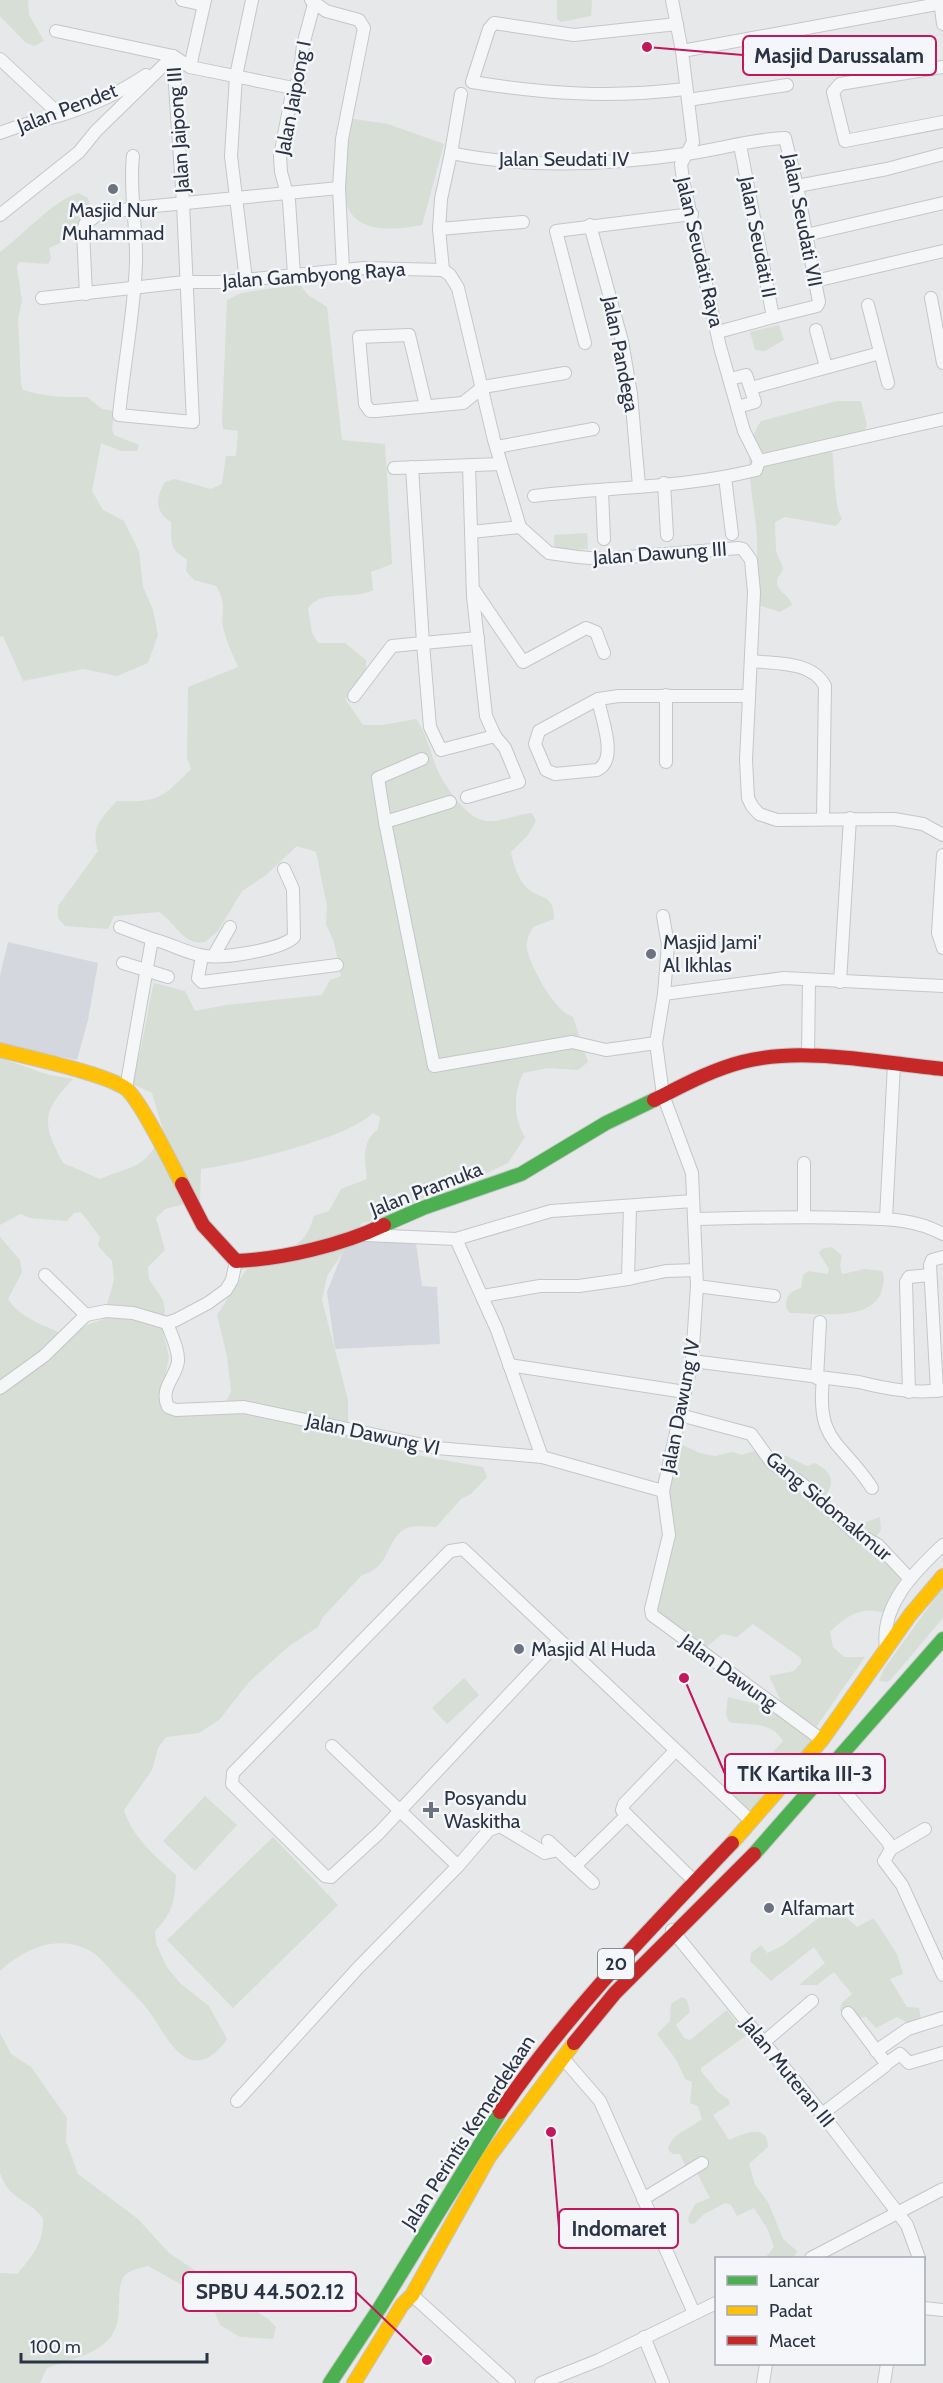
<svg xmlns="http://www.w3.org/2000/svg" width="943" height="2383" viewBox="0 0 943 2383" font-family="Cabin,sans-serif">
<rect width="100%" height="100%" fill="#e6e8ea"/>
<!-- built -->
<g fill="#d4d7dd">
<path d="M 8,942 L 98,963 L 88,1020 L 77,1060 L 0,1044 L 0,976 Z"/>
<path d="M 415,1237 L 422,1286 L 437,1287 L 440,1344 L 335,1349 L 327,1292 L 343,1252 L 353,1238 Z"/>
</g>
<!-- green -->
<g fill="#d6ded6" fill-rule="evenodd">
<path d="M 0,0 L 28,0 L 29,15 L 44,41 L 34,46 L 25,42 L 0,16 Z"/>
<path d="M 557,0 L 592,0 L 591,16 L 561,22 L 557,19 Z"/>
<path d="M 347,118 L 388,124 L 444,144 L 422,225 C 327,243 342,189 347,118 Z"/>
<path d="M 78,193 L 88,198 C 96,219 75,221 71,238 L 49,248 L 51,259 L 48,264 L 19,262 L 17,267 L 22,301 L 18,318 L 21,384 L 23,390 C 44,397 65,397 87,397 L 102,409 L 114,411 L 112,430 L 114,435 L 139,445 L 137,451 L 121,451 L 101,443 L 92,491 L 103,510 L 124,521 L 139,552 L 143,587 L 153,610 L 158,635 L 148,663 L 117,676 L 83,669 L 23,681 L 3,636 L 0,637 L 0,252 C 22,236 54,200 78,193 Z"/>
<path d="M 295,285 L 301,286 L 308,295 L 327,307 L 342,440 L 385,444 L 392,564 L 371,572 L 373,590 C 353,601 323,588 308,608 L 312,633 L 318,643 L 345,643 L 366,660 L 366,671 L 345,699 L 363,725 L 382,725 L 416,719 C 428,735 430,754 438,771 C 446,788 467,819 486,821 C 498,823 518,814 532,813 L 536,821 L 528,835 L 511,852 C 513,863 518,879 526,887 C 540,901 554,892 554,919 L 533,927 C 530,933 525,942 527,949 C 531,968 555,1012 573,1017 L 588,1062 L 578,1070 L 548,1068 L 523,1073 C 513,1094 513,1117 525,1137 L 508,1163 L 468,1182 L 431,1194 L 385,1218 L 362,1223 L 327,1276 L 322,1300 L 348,1400 L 348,1437 L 426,1457 L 483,1467 L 487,1477 L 471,1494 L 461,1499 L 436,1527 C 428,1527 415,1525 407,1528 C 386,1537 391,1568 362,1575 L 323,1617 L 318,1627 L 289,1646 L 249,1682 L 220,1719 L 199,1733 L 166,1737 L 158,1748 L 152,1770 L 124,1810 C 132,1837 156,1857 176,1875 C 175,1900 173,1913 155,1931 L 156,1943 L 166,1966 L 181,1984 L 209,2006 L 227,2039 C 219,2051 205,2065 189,2059 C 172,2052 161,2028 151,2014 C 141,2000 129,1989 117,1977 C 110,1970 103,1960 95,1954 C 61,1932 26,1947 0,1971 L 0,1237 L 20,1260 L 22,1272 L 8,1299 C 21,1320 48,1326 69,1337 L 87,1325 L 103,1319 L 114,1280 L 112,1261 L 98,1246 L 100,1237 L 81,1212 L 74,1213 L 67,1221 L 30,1218 L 20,1214 L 0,1225 L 0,1058 L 49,1075 L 73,1079 C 41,1112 42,1124 63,1163 L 100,1179 C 137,1164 141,1171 164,1133 L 152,1093 L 130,1083 C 144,1050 145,1017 154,983 L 185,991 L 195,1011 L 226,1005 L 322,995 L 330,980 L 341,976 L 334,942 L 326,924 L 327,906 L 316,852 L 297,846 L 266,875 L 242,891 L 218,931 L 205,942 C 182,946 175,921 159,912 L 114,916 L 108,929 L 65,926 L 58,918 L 58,906 L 98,851 C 90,828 102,817 117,801 C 159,803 163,797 191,769 L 187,758 L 188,687 L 238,667 C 233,655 227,643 224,631 C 219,614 229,607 216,586 L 194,580 L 186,571 L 187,559 C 168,550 172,541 171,522 C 155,512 155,498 165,482 L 175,479 L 211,489 L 222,484 L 226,456 L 236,456 L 238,431 L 223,429 L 222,420 L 227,300 L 241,293 ZM 373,1113 L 380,1117 L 378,1129 C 361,1142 365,1159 367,1179 L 341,1189 L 329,1211 L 314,1216 C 303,1252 289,1247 255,1256 L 217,1315 L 227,1356 L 231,1392 L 218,1415 C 185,1415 179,1415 163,1385 L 169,1357 L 162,1328 L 165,1311 L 163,1300 L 149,1279 L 148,1267 L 165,1250 L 156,1218 L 165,1209 L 200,1200 L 201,1169 C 239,1164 347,1139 373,1113 Z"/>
<path d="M 779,325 L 784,340 L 765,351 L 755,350 L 750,332 Z"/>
<path d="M 837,401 L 861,401 L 867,425 L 865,431 L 831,442 C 835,462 833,503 842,519 L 836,526 L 785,517 L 775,522 L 776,551 L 783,568 C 782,574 778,575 777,581 C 776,592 790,595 792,605 L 780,612 L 755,604 C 756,583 758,561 757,539 C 756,502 738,454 761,421 Z"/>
<path d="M 587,533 L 588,549 L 555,551 L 554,535 Z"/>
<path d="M 832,1247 L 842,1256 L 840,1266 L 842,1274 L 865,1269 L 882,1271 C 885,1278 884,1283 882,1289 C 874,1323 817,1313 790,1313 L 786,1308 C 786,1296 789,1292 801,1288 L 803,1275 L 808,1271 L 828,1274 L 829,1269 L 819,1253 L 822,1249 Z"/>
<path d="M 680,1444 L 700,1453 L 715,1456 L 732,1452 L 742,1455 L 754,1451 L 774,1458 L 786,1456 L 807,1466 L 815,1463 C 831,1471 837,1482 824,1497 L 852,1527 L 880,1517 L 881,1530 L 875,1538 C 879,1559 890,1566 903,1581 L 887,1614 C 863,1605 847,1615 830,1632 L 833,1647 L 844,1657 L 865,1657 L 816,1727 L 782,1703 L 769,1676 L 794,1671 L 801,1663 L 801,1658 L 753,1624 L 737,1637 L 722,1634 L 705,1648 L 655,1609 L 676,1536 L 668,1491 Z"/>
<path d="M 943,1587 L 943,1618 L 893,1677 L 888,1682 L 879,1681 L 884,1669 Z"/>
<path d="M 464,1678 L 479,1695 L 447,1724 L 432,1708 Z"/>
<path d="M 728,1697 L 765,1706 L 813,1740 L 751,1813 C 738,1801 712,1785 731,1769 C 752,1776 770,1756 783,1741 C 770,1720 749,1726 729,1722 L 726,1714 Z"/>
<path d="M 205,1796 L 237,1825 L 195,1871 L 163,1841 Z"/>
<path d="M 273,1837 L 338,1905 L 233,2008 L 167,1940 Z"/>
<path d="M 834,1906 L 857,1927 L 872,1919 L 875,1920 L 897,1954 L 903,1974 L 890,1979 L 907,2007 L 919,2008 L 921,2019 L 908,2023 L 897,2017 L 876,2028 L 866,2017 C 854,2019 849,2019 840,2010 L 842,2003 L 852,1994 L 834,1972 L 817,1985 L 799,1985 L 825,1963 L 814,1947 L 771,1981 L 750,1961 L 751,1953 L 761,1945 L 767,1953 L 782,1946 Z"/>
<path d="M 682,1997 L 687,2000 L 690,2012 L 676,2025 L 684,2038 L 690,2040 L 727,2010 L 747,2035 L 701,2068 L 701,2071 L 718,2092 L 729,2100 L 730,2104 L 713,2115 L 729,2140 C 744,2134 767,2122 768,2147 L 749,2164 L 755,2185 L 768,2202 L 783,2239 L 797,2251 L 794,2258 L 765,2258 L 774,2247 L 768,2230 L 754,2208 L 737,2216 L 731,2205 L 725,2203 L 704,2214 L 694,2224 L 689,2223 L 688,2218 L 695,2204 L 710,2198 L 697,2173 L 688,2171 L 680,2154 L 673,2154 L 668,2150 C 672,2132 689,2130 702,2119 L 698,2106 L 690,2103 L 692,2082 L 685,2079 L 677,2061 L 657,2034 L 670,2021 L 671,2004 Z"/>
<path d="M 0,2033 L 11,2054 L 31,2067 L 67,2118 L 66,2141 L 78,2174 L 138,2219 L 169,2253 L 268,2319 L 276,2327 L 273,2339 L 240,2337 L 220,2325 L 212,2304 L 204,2297 L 148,2266 C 141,2268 131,2270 126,2274 C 110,2291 132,2325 100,2347 C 85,2357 64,2362 47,2368 L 40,2383 L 0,2383 L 0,2273 L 17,2274 C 33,2256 44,2242 43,2218 C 26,2197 9,2200 0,2173 Z"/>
</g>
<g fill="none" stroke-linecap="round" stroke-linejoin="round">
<!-- street casing -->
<g stroke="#c4c6c8" stroke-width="14">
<g id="street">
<path d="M 182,0 L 204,5"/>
<path d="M 311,0 L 326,11 L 359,20 L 364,28 L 342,139 L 339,188 L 343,270"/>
<path d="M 940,0 L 943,24"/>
<path d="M 677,24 L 574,35 L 494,23 L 489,29 L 472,82 C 546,94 611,98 685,89"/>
<path d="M 56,31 L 173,56 L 190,67 L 293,88"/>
<path d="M 682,51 L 943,3"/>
<path d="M 0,59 L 60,115"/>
<path d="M 190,67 L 205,0"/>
<path d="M 943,67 L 840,84 L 833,92 L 845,141 L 943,122"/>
<path d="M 688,100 L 787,85"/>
<path d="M 0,133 C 19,125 38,121 58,116 C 88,107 121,92 146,75"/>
<path d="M 451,153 L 461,94"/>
<path d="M 133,156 C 129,191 137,227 136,263 C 134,314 124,364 119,415 L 193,422 L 183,203 L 173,56"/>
<path d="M 797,186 L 887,169 L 943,154"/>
<path d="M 0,215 L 79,152 L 96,131 L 173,56"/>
<path d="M 590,225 L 622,341 L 631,394 L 639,486"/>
<path d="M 439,229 L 523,222"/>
<path d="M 806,235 L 943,203"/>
<path d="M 443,270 L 439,229 L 441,199 L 451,153 C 527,169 608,165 685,154 C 718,150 751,139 785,138 L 797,186 L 819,302 L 817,306 L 773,317 L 740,145"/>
<path d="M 294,274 L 289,201 L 281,172 L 280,156 L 293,88 L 299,80 L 303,45 L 314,4"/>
<path d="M 246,280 L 231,156 L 236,76 L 252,0"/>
<path d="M 815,281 L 943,251"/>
<path d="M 86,294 L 83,232 L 85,224 L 97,215 L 134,208 L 339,188"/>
<path d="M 42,298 L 185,282 L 224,282 L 364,268 L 443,270 L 450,275 L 458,288 L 494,440 L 520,527 L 549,553 L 578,557 L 603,559 L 739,548 L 743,549 L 751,560 L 754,592 L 746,760 L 748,798 L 752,806 L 759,814 L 777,820 L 894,819 L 923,824 L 943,835"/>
<path d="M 931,298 L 943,363"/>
<path d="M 868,305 L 888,383"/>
<path d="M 816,330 L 826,367"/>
<path d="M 718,332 L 773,317"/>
<path d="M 585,343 L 556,231 L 692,214"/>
<path d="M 730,379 L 746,375 L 755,402 L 738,407"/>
<path d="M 751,388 L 880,353"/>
<path d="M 426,406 L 409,335 L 359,337 L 365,404 L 370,411 L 376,411 L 463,403 L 483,387 L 565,373"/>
<path d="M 497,447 L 593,429"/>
<path d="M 759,461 L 943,419"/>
<path d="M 412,467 L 423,643 L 478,638"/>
<path d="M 394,468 L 501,464"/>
<path d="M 725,477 L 732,534"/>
<path d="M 664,483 L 667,535"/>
<path d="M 602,491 L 604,539"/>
<path d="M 534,496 C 608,487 684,488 756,470 L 759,461 L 744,431 L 720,347 L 683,180 L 681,164 L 693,142 L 682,51 L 672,0"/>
<path d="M 471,532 L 520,527"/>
<path d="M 474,590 L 523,662 L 586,628 L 596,632 L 604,653"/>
<path d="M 752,661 C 777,664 812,661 825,686 L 823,818"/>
<path d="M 666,695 L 666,762"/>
<path d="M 354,696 L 392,646 L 423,643 L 430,727 L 441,750 L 495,736"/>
<path d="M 598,699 C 601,718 619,760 597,770 L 555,774 L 546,770 L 535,744 L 539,731 L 598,699 L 619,696 L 749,696"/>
<path d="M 467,797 L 519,782 L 505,748 L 495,736 L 486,716 L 473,596 L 469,465"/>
<path d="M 450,802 L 385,822 L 434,1066 L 572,1042 L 606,1050 L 656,1043"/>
<path d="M 385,822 L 378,778 L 422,759"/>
<path d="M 943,855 L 938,933 L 943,948"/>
<path d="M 663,916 L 668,945 L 664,994"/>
<path d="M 120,927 L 152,939"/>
<path d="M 214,955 L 230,927"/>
<path d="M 202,956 L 198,978 L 202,982 L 337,965"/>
<path d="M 123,963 L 168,977"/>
<path d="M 840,982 L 850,818"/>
<path d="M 808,1056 L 809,981"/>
<path d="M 126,1088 L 152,939 C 169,943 184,952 200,955 C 219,960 281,950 294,937 L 293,889 L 284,869"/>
<path d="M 804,1163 L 804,1216"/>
<path d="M 886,1218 L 894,1064"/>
<path d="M 694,1219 C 747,1218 799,1216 852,1218 C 885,1219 913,1218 943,1234"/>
<path d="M 366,1235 L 456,1239 L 551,1211 L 693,1201"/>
<path d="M 456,1239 L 497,1330 L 542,1457"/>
<path d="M 45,1275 L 86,1315"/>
<path d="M 628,1279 L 666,1271 L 696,1270"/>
<path d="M 697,1286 L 774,1296"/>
<path d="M 483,1296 L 540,1286 L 579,1286 L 628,1279 L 630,1206"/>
<path d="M 167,1323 C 171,1334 179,1350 178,1361 C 177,1376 159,1388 168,1407 L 176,1410 L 244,1407 L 437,1448 L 542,1457 L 663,1491"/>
<path d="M 692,1361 L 859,1382 C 887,1389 914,1394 943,1390"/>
<path d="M 509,1365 L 685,1392"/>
<path d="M 817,1378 L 820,1322"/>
<path d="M 823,1379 C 816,1444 842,1441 872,1488"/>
<path d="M 0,1388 L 44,1356 L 86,1315 L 106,1311 L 133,1313 L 167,1323 L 176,1320 L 208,1303 L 226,1290 L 232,1280 L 236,1261"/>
<path d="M 937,1391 L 930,1265 L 932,1260 L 943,1257"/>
<path d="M 909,1392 L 906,1282 L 909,1277 L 930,1275"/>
<path d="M 680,1415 L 751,1434 L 772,1463 L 801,1483 L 854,1532 L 878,1545 L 910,1579"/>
<path d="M 559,1641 L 379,1833 L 331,1877 L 325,1876 L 232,1784 L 233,1773 L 450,1551 L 463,1549 L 751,1821"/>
<path d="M 886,1648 C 880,1606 914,1572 943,1545"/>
<path d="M 822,1740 L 652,1615 L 651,1609 L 669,1535 L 663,1491 L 692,1361 L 697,1286 L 692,1173 L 663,1095 L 656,1043 L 664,994 L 784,978 L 943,986"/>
<path d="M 332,1746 L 458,1866 L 489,1830 L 500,1826 L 545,1853 L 558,1850"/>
<path d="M 675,1751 L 624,1804 L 622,1810 L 695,1882"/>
<path d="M 828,1772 L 888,1842 L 891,1849 L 884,1861 L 902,1885 L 943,1975"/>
<path d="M 548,1841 L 575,1866 L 627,1815"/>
<path d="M 891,1849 L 925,1829"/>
<path d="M 575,1866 L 593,1883"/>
<path d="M 672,1930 L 822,2114 L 907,2225 L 919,2258"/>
<path d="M 764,2042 L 812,2001"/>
<path d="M 876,2051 L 908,2029 L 943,2018"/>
<path d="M 562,2057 L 600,2101 L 694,2313"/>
<path d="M 886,2064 L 900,2054 L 909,2063 L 943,2053"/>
<path d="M 237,2101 L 358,1968 L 458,1866"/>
<path d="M 822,2114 L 885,2066 L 885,2062 L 848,2013"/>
<path d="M 643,2199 L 702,2163"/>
<path d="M 811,2258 L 943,2189"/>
<path d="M 412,2295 L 509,2383"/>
<path d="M 924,2308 L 943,2310"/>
<path d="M 644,2337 L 663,2383"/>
<path d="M 541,2383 L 599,2360 L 716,2303"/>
<path d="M 763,2383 L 766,2364"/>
<path d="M 884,2383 L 887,2364"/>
</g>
</g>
<!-- fast casing -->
<g stroke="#c4c6c8" stroke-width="16">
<g id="fast">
<path d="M 384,1225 L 423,1208 L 521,1174 L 606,1123 L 654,1100"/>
<path d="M 754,1854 L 943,1639"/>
<path d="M 330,2383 L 379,2309 L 500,2112"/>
</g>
</g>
<!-- slow casing -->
<g stroke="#c4c6c8" stroke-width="16">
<g id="slow">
<path d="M 0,1050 C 29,1058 103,1073 125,1088 C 139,1097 172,1165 182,1184"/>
<path d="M 732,1843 L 822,1740 L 910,1615 L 943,1576"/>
<path d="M 354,2383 L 402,2305 L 412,2295 L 489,2157 L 574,2043"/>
</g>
</g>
<!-- jam casing -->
<g stroke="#c4c6c8" stroke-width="16">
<g id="jam">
<path d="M 654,1100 C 682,1086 711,1070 742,1062 C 803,1046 881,1063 943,1069"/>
<path d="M 182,1184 L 203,1225 L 236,1261 C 283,1259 342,1245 384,1225"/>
<path d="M 574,2043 L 615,1993 L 754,1854"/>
<path d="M 500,2112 C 567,2013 650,1929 732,1843"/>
</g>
</g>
<!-- street -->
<use href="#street" stroke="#f5f6f7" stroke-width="12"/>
<!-- fast -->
<use href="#fast" stroke="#4caf50" stroke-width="14"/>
<!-- slow -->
<use href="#slow" stroke="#ffc107" stroke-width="14"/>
<!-- jam -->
<use href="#jam" stroke="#c62828" stroke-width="14"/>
</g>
<!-- markers -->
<g fill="#6c737f" stroke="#f4f6f9" stroke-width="2">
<circle cx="113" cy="189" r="6"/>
<circle cx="651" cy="954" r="6"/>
<circle cx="519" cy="1649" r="6"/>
<path d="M428 1801h6v6h6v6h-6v6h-6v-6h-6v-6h6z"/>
<circle cx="769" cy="1908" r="6"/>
</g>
<g text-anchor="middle" stroke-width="5" stroke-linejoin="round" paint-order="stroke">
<!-- shield labels -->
<rect fill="#f4f6f9" stroke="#676e7b" stroke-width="1.5" x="598" y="1949" width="36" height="30" rx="4.5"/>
<g font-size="18" font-weight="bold" fill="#2b3445">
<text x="616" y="1970">20</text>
</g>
<!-- street labels -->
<g font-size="20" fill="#2b3445" stroke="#f4f6f9">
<text transform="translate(293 98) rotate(-79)" y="7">Jalan Jaipong I</text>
<text transform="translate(67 108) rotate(-21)" y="7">Jalan Pendet</text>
<text transform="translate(178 130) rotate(-94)" y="7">Jalan Jaipong III</text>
<text x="564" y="166">Jalan Seudati IV</text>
<text transform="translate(803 220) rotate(79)" y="7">Jalan Seudati VII</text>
<text transform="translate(758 237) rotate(79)" y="7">Jalan Seudati II</text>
<text transform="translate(700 252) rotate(77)" y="7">Jalan Seudati Raya</text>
<text transform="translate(314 275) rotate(-4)" y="7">Jalan Gambyong Raya</text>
<text transform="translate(621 354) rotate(79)" y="7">Jalan Pandega</text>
<text transform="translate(660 553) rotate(-4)" y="7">Jalan Dawung III</text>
<text transform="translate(426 1189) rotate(-21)" y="7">Jalan Pramuka</text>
<text transform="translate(680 1406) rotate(-79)" y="7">Jalan Dawung IV</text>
<text transform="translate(373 1434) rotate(12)" y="7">Jalan Dawung VI</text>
<text transform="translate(829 1506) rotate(40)" y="7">Gang Sidomakmur</text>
<text transform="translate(729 1672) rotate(36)" y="7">Jalan Dawung</text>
<text transform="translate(788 2072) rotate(51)" y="7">Jalan Muteran III</text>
<text transform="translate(468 2132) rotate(-57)" y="7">Jalan Perintis Kemerdekaan</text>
</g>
<!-- poi labels -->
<g font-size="20" fill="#2b3445" stroke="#f4f6f9" text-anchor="start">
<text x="113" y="217" text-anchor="middle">Masjid Nur<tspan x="113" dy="23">Muhammad</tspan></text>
<text x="663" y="949">Masjid Jami'<tspan x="663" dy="23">Al Ikhlas</tspan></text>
<text x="531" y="1656">Masjid Al Huda</text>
<text x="444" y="1805">Posyandu<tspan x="444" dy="23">Waskitha</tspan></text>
<text x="781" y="1915">Alfamart</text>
</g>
</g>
<!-- callouts -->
<path fill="none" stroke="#c2185b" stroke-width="2" d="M647 47L743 55M684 1678L725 1774M551 2132L559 2228M427 2360L356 2292"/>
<g fill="#c2185b" stroke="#f4f6f9" stroke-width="2">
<circle cx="647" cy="47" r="6"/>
<circle cx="684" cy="1678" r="6"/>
<circle cx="551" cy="2132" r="6"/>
<circle cx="427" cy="2360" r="6"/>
</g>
<g fill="#f4f6f9" stroke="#c2185b" stroke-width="2">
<rect x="743" y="36" width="193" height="39" rx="6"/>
<rect x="725" y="1754" width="160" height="39" rx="6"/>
<rect x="559" y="2209" width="119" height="39" rx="6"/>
<rect x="183" y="2272" width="173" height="39" rx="6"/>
</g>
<g font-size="21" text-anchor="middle" font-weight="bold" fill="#2b3445">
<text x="839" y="63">Masjid Darussalam</text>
<text x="805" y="1781">TK Kartika III-3</text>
<text x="619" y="2236">Indomaret</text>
<text x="270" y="2299">SPBU 44.502.12</text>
</g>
<!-- legend -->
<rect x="715" y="2257" width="210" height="108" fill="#f4f6f9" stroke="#a4a8b1" stroke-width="1.5"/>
<rect x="727" y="2276" width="30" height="9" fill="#4caf50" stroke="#a4a8b1" stroke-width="1.5"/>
<text x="769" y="2287" font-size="18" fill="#2b3445">Lancar</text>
<rect x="727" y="2306" width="30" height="9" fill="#ffc107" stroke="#a4a8b1" stroke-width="1.5"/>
<text x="769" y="2317" font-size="18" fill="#2b3445">Padat</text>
<rect x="727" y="2336" width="30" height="9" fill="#c62828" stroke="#a4a8b1" stroke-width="1.5"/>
<text x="769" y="2347" font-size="18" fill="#2b3445">Macet</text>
<!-- scale -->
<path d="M21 2353v9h186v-9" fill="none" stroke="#2b3445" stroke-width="3"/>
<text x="30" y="2353" font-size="18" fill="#2b3445" stroke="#f4f6f9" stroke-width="4.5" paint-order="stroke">100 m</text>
</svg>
